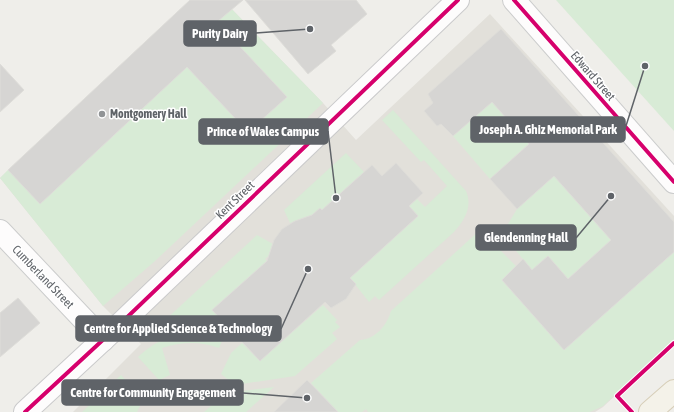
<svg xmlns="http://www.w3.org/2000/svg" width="674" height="412" viewBox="0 0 674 412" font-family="'Asap Condensed',sans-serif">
<rect width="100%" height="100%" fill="#efeeea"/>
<!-- education -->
<path fill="#e2e0da" d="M 190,0 L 223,0 L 323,103 L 356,140 L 490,14 L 674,216 L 674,340 L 603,407 L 595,412 L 73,412 L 141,344 L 103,306 L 0,178 Z"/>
<!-- green -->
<g fill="#d8ebd6">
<path d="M 196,0 L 223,0 L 323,103 L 155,261 L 103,306 L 0,178 L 8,170 L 40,204 L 187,67 L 248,132 L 286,96 Z"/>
<path d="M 556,0 L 674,0 L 674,131 Z"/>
<path d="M 492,102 L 529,144 L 490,179 L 453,136 Z"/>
<path d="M 393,110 L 466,191 C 473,207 464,221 454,232 L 379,300 L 375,296 L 369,302 L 350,278 L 418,216 L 409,206 L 417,199 L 425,207 L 447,186 L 424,160 L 421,162 L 382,120 Z"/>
<path d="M 346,153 L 364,172 L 322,210 L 303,224 L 295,221 L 290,223 L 284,210 Z"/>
<path d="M 554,176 L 611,240 L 568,279 L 548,256 L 532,270 L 502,234 L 517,209 Z"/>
<path d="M 480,230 L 517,267 L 502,280 L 564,349 L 674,252 L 674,339 L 603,406 L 590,412 L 368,412 L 366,409 L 362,412 L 338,412 L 311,383 L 360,340 C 376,339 387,325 391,311 Z"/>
<path d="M 257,235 L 273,244 L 277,248 L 265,259 L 267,261 L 213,310 L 231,330 L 228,333 C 204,321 172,324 148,336 Z"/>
<path d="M 323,305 L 337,320 L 335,322 L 340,327 L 332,333 L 337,339 L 295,376 L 235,385 L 221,374 L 231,353 L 242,343 L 260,361 Z"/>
<path d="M 194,334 L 223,339 L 219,348 C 199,341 182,342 162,348 L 170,375 L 159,380 L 138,357 C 155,341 171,334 194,334 Z"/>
<path d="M 121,375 L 143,399 L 137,412 L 82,412 Z"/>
<path d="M 274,387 L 246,412 L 204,412 L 226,393 Z"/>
</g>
<!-- building -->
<g fill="#d6d5d3" stroke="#deddd9">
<path d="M 190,0 L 243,0 L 217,22 L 287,97 L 248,132 L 187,67 L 40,204 L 8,170 Z"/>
<path d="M 245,0 L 356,0 L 367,14 L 331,45 L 336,51 L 308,74 Z"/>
<path d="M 501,29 L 674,222 L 674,252 L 564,350 L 502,280 L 523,259 L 532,270 L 548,256 L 568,279 L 611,240 L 554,176 L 517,209 L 490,179 L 529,144 L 492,102 L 453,136 L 441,124 L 437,126 L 424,111 L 433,103 L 428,94 Z"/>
<path d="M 0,64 L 24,90 L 0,112 Z"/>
<path d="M 396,163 L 423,193 L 409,206 L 418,216 L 350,278 L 356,284 L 346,299 L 331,308 L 325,302 L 260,361 L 212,310 L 267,261 L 274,240 L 282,229 L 295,221 L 312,215 L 320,208 L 322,210 L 372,165 L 382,176 Z"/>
<path d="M 18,298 L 40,323 L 0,357 L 0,313 Z"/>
<path d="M 307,380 L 338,412 L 274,412 Z"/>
</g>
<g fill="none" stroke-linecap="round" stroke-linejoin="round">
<!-- street casing -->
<g stroke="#cbcccc" stroke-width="24">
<g id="street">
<path d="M 514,0 L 674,182"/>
<path d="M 0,231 L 103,340"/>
</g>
</g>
<!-- secondary casing -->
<g stroke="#cacacb" stroke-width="24">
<path id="secondary" d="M 25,412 L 119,325 L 458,0"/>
</g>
<!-- primary casing -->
<g stroke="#d7ceb8" stroke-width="24">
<path id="primary" d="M 650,412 L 674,391"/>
</g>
<!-- street -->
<use href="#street" stroke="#fdfcfc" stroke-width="22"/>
<!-- secondary -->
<use href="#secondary" stroke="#fdfcfc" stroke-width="22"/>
<!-- primary -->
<use href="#primary" stroke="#f4f2e9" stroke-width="22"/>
<!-- cycleway casing -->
<g stroke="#fff" stroke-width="6">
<g id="cycleway">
<path d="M 514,0 L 674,182"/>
<path d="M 25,412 L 119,325 L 458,0"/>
<path d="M 632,412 L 617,396 L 674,343"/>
</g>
</g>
<!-- cycleway -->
<use href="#cycleway" stroke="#d6006c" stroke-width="4"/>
</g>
<!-- markers -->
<circle fill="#919496" stroke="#fff" stroke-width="1.5" cx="102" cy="114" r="4"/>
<g text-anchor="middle" stroke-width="3" stroke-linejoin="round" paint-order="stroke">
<!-- street labels -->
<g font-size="12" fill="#5f6368" stroke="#fff">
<text transform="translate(593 76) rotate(49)" y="4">Edward Street</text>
<text transform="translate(235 200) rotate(-44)" y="4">Kent Street</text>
<text transform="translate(43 277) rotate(46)" y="4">Cumberland Street</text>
</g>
<!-- poi labels -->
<g font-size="12" font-weight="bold" fill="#5f6368" stroke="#fff" text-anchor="start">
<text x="110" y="118">Montgomery Hall</text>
</g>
</g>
<!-- callouts -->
<path fill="none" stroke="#5f6368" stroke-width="1.5" d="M310 29L256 33M645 66L625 129M336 198L328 131M611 196L576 238M308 269L281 329M307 398L243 393"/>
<g fill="#5f6368" stroke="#fff" stroke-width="1.5">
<circle cx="310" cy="29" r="4"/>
<circle cx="645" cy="66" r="4"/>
<circle cx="336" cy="198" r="4"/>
<circle cx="611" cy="196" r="4"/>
<circle cx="308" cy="269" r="4"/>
<circle cx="307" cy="398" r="4"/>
</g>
<g fill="#5f6368" stroke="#5f6368" stroke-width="1.5">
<rect x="184" y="21" width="72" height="25" rx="4"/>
<rect x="471" y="117" width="154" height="25" rx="4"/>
<rect x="199" y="119" width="129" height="25" rx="4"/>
<rect x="476" y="225" width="100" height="25" rx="4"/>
<rect x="76" y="316" width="205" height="25" rx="4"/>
<rect x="62" y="380" width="181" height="25" rx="4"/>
</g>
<g font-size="13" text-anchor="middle" font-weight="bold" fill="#fff">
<text x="220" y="38">Purity Dairy</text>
<text x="548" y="134">Joseph A. Ghiz Memorial Park</text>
<text x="263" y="136">Prince of Wales Campus</text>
<text x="526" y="242">Glendenning Hall</text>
<text x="178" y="333">Centre for Applied Science &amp; Technology</text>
<text x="153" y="397">Centre for Community Engagement</text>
</g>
</svg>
